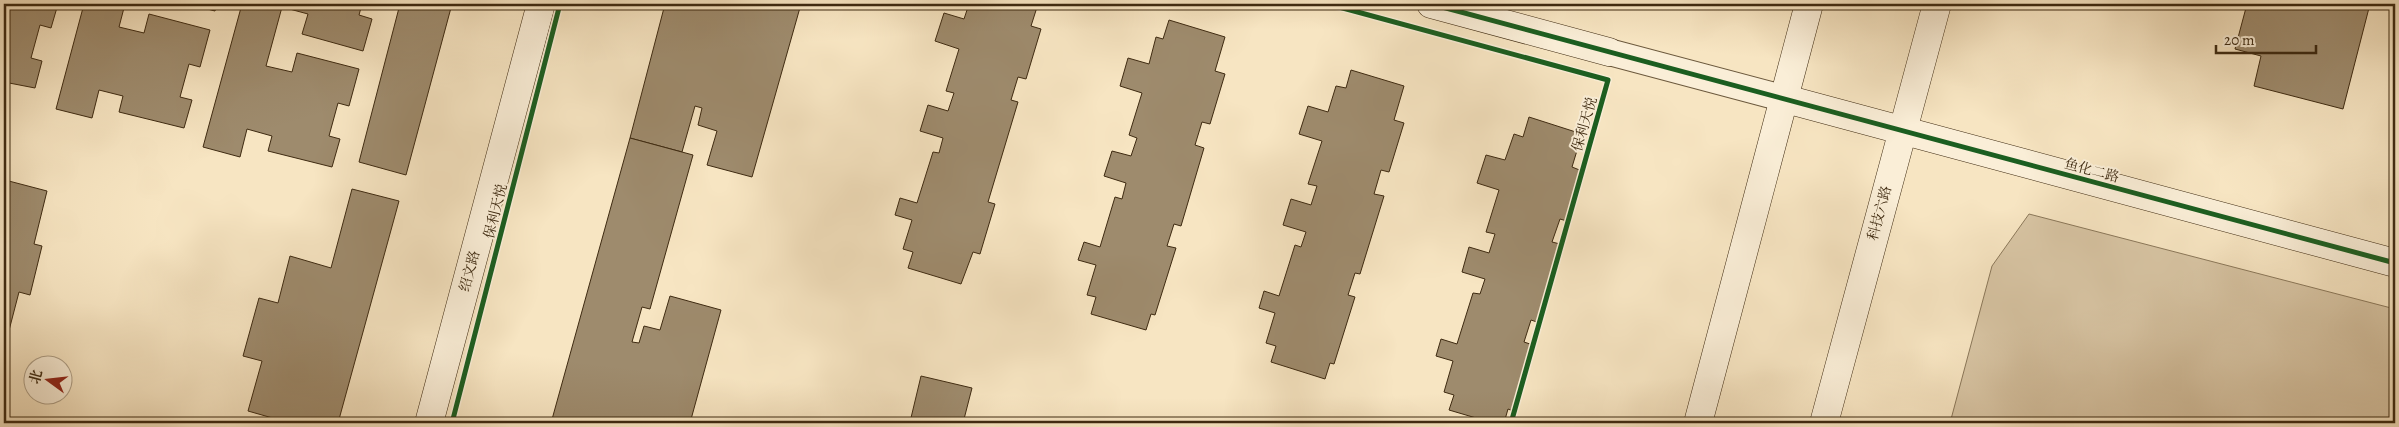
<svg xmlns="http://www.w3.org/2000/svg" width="2399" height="427" viewBox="0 0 2399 427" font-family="Alegreya,'Noto Serif SC',serif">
<rect width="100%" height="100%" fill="#f7e5c2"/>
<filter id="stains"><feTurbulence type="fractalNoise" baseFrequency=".004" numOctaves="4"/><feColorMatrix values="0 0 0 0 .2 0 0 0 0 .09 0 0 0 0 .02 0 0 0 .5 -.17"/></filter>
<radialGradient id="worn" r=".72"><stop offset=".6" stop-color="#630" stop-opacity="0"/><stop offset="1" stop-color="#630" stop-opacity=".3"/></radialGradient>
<!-- green -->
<path fill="#d8c5a4" stroke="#8b785a" d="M 2029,214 L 2395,309 L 2395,423 L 1950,423 L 1992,266 Z"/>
<!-- building -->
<g fill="#9e8b6d" stroke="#3e2a11">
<path d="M 4,4 L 58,4 L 51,28 L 40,25 L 31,58 L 42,61 L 35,88 L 4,82 Z"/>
<path d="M 84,4 L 125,4 L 119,27 L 144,33 L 149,14 L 210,30 L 200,67 L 189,64 L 180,97 L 192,100 L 184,128 L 119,112 L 123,96 L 99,90 L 92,118 L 56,109 Z"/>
<path d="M 188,4 L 217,4 L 215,11 Z"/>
<path d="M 242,4 L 362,4 L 359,15 L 372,19 L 363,51 L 302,34 L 308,14 L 282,7 L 266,66 L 292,72 L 297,53 L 359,69 L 349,106 L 338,103 L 329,136 L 340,139 L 332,167 L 268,151 L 272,136 L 247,129 L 240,157 L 203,147 Z"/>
<path d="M 400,4 L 452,4 L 406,175 L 359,162 Z"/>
<path d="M 665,4 L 801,4 L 752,177 L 707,165 L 717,131 L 698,125 L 702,108 L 695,106 L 682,152 L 630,138 Z"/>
<path d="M 969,4 L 1038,4 L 1031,26 L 1041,29 L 1026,79 L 1018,77 L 1011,100 L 1018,102 L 988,202 L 995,204 L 980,254 L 973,252 L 961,284 L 908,268 L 913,252 L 903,249 L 912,220 L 895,215 L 900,198 L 917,203 L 933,152 L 939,153 L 943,138 L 920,131 L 928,105 L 948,111 L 954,93 L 946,91 L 959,49 L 935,41 L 944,13 L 964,19 Z"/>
<path d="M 2247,4 L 2370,4 L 2343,109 L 2254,86 L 2261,56 L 2235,49 Z"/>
<path d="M 1169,20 L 1225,37 L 1215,71 L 1225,74 L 1210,124 L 1202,122 L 1195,145 L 1204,148 L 1181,226 L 1174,224 L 1167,246 L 1176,248 L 1155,315 L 1151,314 L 1146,330 L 1091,314 L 1096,297 L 1087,295 L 1096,265 L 1078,260 L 1084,242 L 1100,247 L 1115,197 L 1122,199 L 1126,183 L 1104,176 L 1112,151 L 1131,156 L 1137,138 L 1129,135 L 1142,93 L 1120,86 L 1128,58 L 1149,64 L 1156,37 L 1163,39 Z"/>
<path d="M 1351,70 L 1404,86 L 1394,120 L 1404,123 L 1389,172 L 1381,170 L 1374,194 L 1384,196 L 1360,274 L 1355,273 L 1348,295 L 1355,297 L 1334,364 L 1330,363 L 1325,379 L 1271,362 L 1276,346 L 1266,343 L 1275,313 L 1259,308 L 1264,291 L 1279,296 L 1295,245 L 1301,247 L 1306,232 L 1283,225 L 1291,199 L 1311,205 L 1317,186 L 1308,184 L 1322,141 L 1299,134 L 1308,106 L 1328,112 L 1336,86 L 1346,88 Z"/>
<path d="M 1529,117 L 1582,134 L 1572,167 L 1582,171 L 1567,221 L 1560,219 L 1552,242 L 1560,244 L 1537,322 L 1531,320 L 1524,342 L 1533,345 L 1513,411 L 1508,409 L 1504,423 L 1493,423 L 1449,410 L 1454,395 L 1444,392 L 1453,361 L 1436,356 L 1441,339 L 1457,344 L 1473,293 L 1480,294 L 1485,279 L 1462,272 L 1469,247 L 1489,253 L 1495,234 L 1486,232 L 1499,190 L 1477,183 L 1486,155 L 1505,160 L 1514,134 L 1523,137 Z"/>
<path d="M 630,138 L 693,155 L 650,309 L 642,307 L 632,342 L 639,343 L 644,326 L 660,330 L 670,296 L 721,310 L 690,423 L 551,423 Z"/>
<path d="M 5,180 L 47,191 L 34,244 L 42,246 L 30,295 L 19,292 L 6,342 L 4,341 Z"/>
<path d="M 352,189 L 399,201 L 338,423 L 275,423 L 276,419 L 248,411 L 262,361 L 243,356 L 259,298 L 278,303 L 290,256 L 331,268 Z"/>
<path d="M 921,376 L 972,388 L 963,423 L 890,423 L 892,418 L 910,422 Z"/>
</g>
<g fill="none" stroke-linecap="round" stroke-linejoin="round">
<!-- street casing -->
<g stroke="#6c593d" stroke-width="28">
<path id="street" d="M 1609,52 L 1782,98"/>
</g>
<!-- secondary casing -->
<g stroke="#3e2a11" stroke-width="29">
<g id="secondary">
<path d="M 1431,4 L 1609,52"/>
<path d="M 1782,98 L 2395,263"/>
<path d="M 429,423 L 541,4"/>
<path d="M 1698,423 L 1809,4"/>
<path d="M 1824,423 L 1937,4"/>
</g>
</g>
<!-- street -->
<use href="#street" stroke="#faeed7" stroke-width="26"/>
<!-- secondary -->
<use href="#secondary" stroke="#faeed7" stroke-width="28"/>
<!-- cycleway casing -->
<g stroke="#faeed7" stroke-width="8">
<g id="cycleway">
<path d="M 1328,4 L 1608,80 L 1511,423"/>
<path d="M 1431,4 L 2395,263"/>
<path d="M 452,423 L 560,4"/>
</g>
</g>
<!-- cycleway -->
<use href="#cycleway" stroke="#1b5e20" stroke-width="5"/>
</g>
<g text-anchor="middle" stroke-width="4" stroke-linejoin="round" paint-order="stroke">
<!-- street labels -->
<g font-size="14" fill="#3e2a11" stroke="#faeed7">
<text transform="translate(1584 124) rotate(-74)" y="5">保利天悦</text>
<text transform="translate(2092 170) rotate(15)" y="5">鱼化二路</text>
<text transform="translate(495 211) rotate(-76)" y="5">保利天悦</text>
<text transform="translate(1879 213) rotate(-75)" y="5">科技六路</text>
<text transform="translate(469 271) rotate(-75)" y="5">绍文路</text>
</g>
</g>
<!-- margin -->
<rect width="2399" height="427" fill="none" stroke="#f7e5c2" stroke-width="20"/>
<rect x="5" y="5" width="2389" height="417" fill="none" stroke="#3e2a11" stroke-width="2.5"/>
<rect x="10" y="10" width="2379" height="407" fill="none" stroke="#3e2a11"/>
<!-- north arrow -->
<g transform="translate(48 380) rotate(285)"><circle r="24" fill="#faeed7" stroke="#afa088"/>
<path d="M0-4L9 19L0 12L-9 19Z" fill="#8f2418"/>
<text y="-8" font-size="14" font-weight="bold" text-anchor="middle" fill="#3e2a11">北</text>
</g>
<!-- scale -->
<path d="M2216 45v8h100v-8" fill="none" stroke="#3e2a11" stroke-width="2.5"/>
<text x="2224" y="45" font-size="15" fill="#3e2a11" stroke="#faeed7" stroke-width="4" paint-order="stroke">20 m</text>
<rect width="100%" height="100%" filter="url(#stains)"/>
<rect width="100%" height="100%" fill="url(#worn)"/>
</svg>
